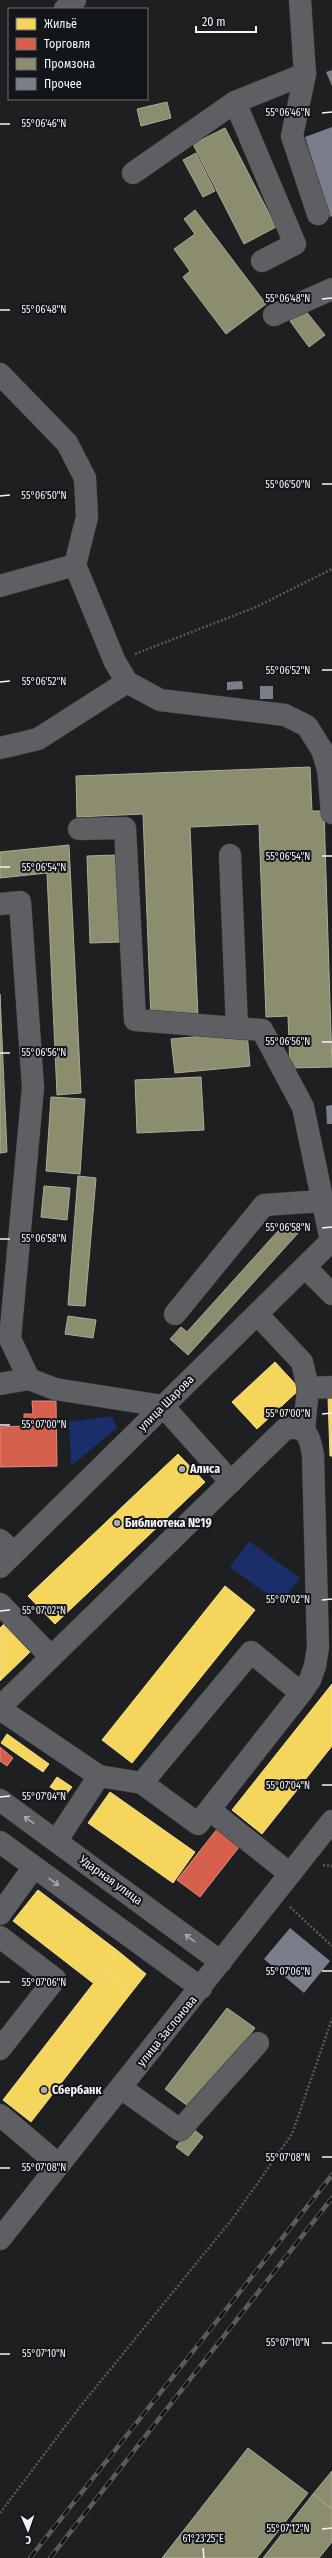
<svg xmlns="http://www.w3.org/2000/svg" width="332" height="2558" viewBox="0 0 332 2558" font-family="'Fira Sans Condensed',sans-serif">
<rect width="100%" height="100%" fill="#1d1f21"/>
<!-- green -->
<g fill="#1a2e6a">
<path d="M 112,1416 L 117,1428 L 71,1466 L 69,1422 Z"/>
<path d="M 249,1541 L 300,1578 L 280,1604 L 230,1567 Z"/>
</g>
<!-- homes -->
<g fill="#f6d55c" stroke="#f5de8b">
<path d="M 275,1362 L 300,1389 L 257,1429 L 232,1402 Z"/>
<path d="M 328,1397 L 332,1397 L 332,1456 L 330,1456 Z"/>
<path d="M 178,1454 L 205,1482 L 55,1624 L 28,1596 Z"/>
<path d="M 225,1586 L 255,1610 L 132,1763 L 102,1740 Z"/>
<path d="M 4,1624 L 30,1652 L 0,1681 L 0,1628 Z"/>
<path d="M 332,1684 L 332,1746 L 262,1834 L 232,1810 Z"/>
<path d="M 7,1734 L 49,1764 L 43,1772 L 1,1743 Z"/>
<path d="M 57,1777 L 72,1787 L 65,1796 L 50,1787 Z"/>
<path d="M 110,1792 L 195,1852 L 173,1883 L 88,1823 Z"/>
<path d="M 38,1890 L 118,1951 L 93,1983 L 13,1921 Z"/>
<path d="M 118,1951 L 146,1974 L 131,1993 L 103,1971 Z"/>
<path d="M 103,1971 L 131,1993 L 31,2122 L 3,2100 Z"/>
</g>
<!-- shops -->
<g fill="#d6604d" stroke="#df8c80">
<path d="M 32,1401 L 56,1401 L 57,1466 L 0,1467 L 0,1427 L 24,1426 L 24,1414 L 33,1414 Z"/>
<path d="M 0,1747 L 13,1758 L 7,1766 L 0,1761 Z"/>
<path d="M 221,1824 L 243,1842 L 200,1897 L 177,1880 Z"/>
</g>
<!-- industry -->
<g fill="#8c8c6e" stroke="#abab97">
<path d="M 167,102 L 171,118 L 141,126 L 137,109 Z"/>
<path d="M 225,128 L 276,227 L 244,244 L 193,144 Z"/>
<path d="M 196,153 L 215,191 L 203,197 L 183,160 Z"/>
<path d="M 195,210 L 266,304 L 226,334 L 183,277 L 190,271 L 174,249 L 195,234 L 184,219 Z"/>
<path d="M 305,310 L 325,335 L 309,347 L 290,321 Z"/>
<path d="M 310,767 L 312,811 L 324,811 L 332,1067 L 290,1068 L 288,1016 L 266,1017 L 259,824 L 190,827 L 198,1017 L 151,1019 L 143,814 L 77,817 L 76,776 Z"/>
<path d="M 69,845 L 81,1093 L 57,1095 L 47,873 L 0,878 L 0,852 Z"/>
<path d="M 117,855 L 120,942 L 90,943 L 87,856 Z"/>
<path d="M 0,994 L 7,1152 L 0,1153 Z"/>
<path d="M 247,1032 L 250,1066 L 175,1073 L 171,1039 Z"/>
<path d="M 201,1077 L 204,1130 L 137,1133 L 135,1080 Z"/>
<path d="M 51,1097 L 85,1099 L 80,1174 L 46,1171 Z"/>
<path d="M 78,1176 L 96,1178 L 85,1306 L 68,1305 Z"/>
<path d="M 44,1186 L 70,1188 L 67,1220 L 41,1217 Z"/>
<path d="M 287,1221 L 299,1232 L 188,1355 L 170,1339 L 181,1327 L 187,1332 Z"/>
<path d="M 68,1316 L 96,1320 L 93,1338 L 65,1334 Z"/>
<path d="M 227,2008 L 255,2028 L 192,2109 L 165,2089 Z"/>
<path d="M 191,2127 L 203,2137 L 188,2156 L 176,2147 Z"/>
<path d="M 248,2448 L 308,2493 L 257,2558 L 162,2558 Z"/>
<path d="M 332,2471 L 332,2509 L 313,2494 Z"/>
<path d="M 313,2494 L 332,2509 L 332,2542 L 319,2558 L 263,2558 Z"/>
</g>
<!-- building -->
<g fill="#797e8a">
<path d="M 332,70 L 332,86 L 326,72 Z"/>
<path d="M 332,127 L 332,216 L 330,217 L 305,137 Z"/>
<path d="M 242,681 L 243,689 L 227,690 L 227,682 Z"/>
<rect x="260" y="686" width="13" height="13"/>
<path d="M 332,1105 L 332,1124 L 327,1124 L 326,1106 Z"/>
<path d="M 290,1928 L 330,1961 L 304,1993 L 264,1959 Z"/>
</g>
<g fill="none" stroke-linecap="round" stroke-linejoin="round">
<!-- minor casing -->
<g stroke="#3a3c3d" stroke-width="23">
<g id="minor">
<path d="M 300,0 L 305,74 L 292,136 L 318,214"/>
<path d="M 65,9 L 75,0"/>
<path d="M 235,102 L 295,244 L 262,261"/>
<path d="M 133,173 L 235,102 L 305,74"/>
<path d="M 274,315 L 332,289"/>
<path d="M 0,374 L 67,443 L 85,478 L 87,517 L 75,565 L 115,662 L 127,682 L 160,700 L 285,715 L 307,726 L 322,750 L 328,769 L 332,813"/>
<path d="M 0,586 L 75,565"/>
<path d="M 0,748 L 38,739 L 127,682"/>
<path d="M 79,829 L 125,828 L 135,1020 L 262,1030 L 303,1107 L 331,1241"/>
<path d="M 230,855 L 237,1028"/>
<path d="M 0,904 L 20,902 L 33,1087 L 10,1339 L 29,1379 L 55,1389 L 163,1406 L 231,1482"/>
<path d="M 305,1267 L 332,1294"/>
<path d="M 175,1314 L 264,1205 L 322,1201"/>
<path d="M 257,1314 L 302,1362 L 308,1388"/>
<path d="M 0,1384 L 29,1379"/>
<path d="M 304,1430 L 308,1388 L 332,1387"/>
<path d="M 0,1540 L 14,1553"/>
<path d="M 0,1567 L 332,1240"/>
<path d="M 0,1604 L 51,1657"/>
<path d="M 0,1707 L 285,1429 C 307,1424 310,1437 313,1455 L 318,1647 L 315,1666 L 310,1680 L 301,1693 L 198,1824 L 142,1783 L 99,1776 L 57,1840"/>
<path d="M 0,1709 L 99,1776"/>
<path d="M 142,1783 L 251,1652 L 301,1693"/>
<path d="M 0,1800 L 221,1962"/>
<path d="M 210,1810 L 290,1874"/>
<path d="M 0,1842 L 201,1988"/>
<path d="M 0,1914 L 34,1867"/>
<path d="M 0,1937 L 55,1979 L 0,2049"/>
<path d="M 121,2088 L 180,2130 L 258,2043"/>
<path d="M 0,2115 L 59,2165"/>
<path d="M 0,2239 L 332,1821"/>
</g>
</g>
<!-- path -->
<g stroke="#58595b" stroke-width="2.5" stroke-dasharray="2 2" stroke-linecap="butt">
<path d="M 135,654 L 256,607 L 332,569"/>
<path d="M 323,1865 L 332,1866"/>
<path d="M 290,1907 L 332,1946"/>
<path d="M 0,2513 L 79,2408 L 233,2218 L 292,2134 L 332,2019"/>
</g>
<!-- minor -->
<use href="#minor" stroke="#5e5f62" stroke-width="22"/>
<!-- rail casing -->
<g stroke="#5a5b5d" stroke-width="4.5">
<g id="rail">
<path d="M 30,2558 L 332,2175"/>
<path d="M 50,2558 L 332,2198"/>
</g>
</g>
<!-- rail -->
<use href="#rail" stroke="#12151a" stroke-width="3" stroke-dasharray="9" stroke-linecap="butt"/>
</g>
<!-- one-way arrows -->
<defs><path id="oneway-shaft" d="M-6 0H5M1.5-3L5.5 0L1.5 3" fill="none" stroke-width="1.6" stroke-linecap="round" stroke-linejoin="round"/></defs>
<g stroke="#a8aaad">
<use href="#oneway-shaft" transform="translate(29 1820) rotate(-145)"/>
<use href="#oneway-shaft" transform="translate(54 1882) rotate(36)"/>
<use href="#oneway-shaft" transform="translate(190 1938) rotate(-144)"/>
</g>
<!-- ticks -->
<path fill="none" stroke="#f3f4f8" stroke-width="1.5" d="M 322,113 L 332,112M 0,124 L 10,124M 322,299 L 332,298M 0,310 L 10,310M 322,484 L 332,484M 0,496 L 10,495M 322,670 L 332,670M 0,682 L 10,681M 322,856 L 332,856M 0,867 L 10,867M 322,1042 L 332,1042M 0,1053 L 10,1053M 322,1228 L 332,1227M 0,1239 L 10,1239M 322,1414 L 332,1413M 0,1425 L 10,1425M 322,1600 L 332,1599M 0,1611 L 10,1610M 322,1785 L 332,1785M 0,1797 L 10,1796M 322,1971 L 332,1971M 0,1982 L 10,1982M 322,2157 L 332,2157M 0,2168 L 10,2168M 322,2343 L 332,2343M 0,2354 L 10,2354M 322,2529 L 332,2528M 203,2548 L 204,2558"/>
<!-- markers -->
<g fill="#a8a9ad" stroke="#12151a" stroke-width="1.5">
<circle cx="182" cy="1469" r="4"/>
<circle cx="117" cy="1523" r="4"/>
<circle cx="44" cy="2090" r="4"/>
</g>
<g text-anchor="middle" stroke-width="4" stroke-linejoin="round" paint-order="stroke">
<!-- street labels -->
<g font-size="12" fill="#f3f4f8" stroke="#12151a">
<text transform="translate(166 1403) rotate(-45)" y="4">улица Шарова</text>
<text transform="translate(111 1880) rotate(36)" y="4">Ударная улица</text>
<text transform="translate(167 2031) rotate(-51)" y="4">улица Заслонова</text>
</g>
<!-- poi labels -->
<g font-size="12" font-weight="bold" fill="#f3f4f8" stroke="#12151a" text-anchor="start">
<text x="190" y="1473">Алиса</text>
<text x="125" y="1527">Библиотека №19</text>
<text x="52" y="2094">Сбербанк</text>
</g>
</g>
<g font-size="10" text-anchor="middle" fill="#f3f4f8" stroke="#12151a" stroke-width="4" stroke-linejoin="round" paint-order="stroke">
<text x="288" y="116">55°06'46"N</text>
<text x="44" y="127">55°06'46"N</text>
<text x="288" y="302">55°06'48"N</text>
<text x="44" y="313">55°06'48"N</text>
<text x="288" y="488">55°06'50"N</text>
<text x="44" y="499">55°06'50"N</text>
<text x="288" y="674">55°06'52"N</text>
<text x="44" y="685">55°06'52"N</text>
<text x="288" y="860">55°06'54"N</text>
<text x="44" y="871">55°06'54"N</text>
<text x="288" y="1045">55°06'56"N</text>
<text x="44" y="1056">55°06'56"N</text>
<text x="288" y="1231">55°06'58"N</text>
<text x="44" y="1242">55°06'58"N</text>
<text x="288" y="1417">55°07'00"N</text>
<text x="44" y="1428">55°07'00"N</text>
<text x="288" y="1603">55°07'02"N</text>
<text x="44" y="1614">55°07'02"N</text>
<text x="288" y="1789">55°07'04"N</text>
<text x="44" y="1800">55°07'04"N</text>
<text x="288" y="1975">55°07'06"N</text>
<text x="44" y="1986">55°07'06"N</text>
<text x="288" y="2161">55°07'08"N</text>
<text x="44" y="2171">55°07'08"N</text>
<text x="288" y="2346">55°07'10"N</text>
<text x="44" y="2357">55°07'10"N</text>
<text x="288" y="2532">55°07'12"N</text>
<text x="203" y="2542">61°23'25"E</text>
</g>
<!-- legend -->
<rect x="8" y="8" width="140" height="92" fill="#12151a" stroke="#6c6e73"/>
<rect x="16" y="18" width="20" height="12" fill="#f6d55c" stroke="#6c6e73"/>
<text x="44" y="28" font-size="12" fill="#f3f4f8">Жильё</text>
<rect x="16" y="38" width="20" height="12" fill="#d6604d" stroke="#6c6e73"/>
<text x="44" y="48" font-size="12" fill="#f3f4f8">Торговля</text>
<rect x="16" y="58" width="20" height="12" fill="#8c8c6e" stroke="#6c6e73"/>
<text x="44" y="68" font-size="12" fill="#f3f4f8">Промзона</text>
<rect x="16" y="78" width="20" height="12" fill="#797e8a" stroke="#6c6e73"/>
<text x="44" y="88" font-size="12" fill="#f3f4f8">Прочее</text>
<!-- north arrow -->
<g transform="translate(28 2530) rotate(178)" stroke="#12151a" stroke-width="3" paint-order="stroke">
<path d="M0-3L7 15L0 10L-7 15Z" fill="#f3f4f8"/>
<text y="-6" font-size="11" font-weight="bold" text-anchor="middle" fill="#f3f4f8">С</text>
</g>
<!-- scale -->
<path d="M196 26v6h60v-6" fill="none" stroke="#f3f4f8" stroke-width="2"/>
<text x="202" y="26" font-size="12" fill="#f3f4f8" stroke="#12151a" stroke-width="3" paint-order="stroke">20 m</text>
</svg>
